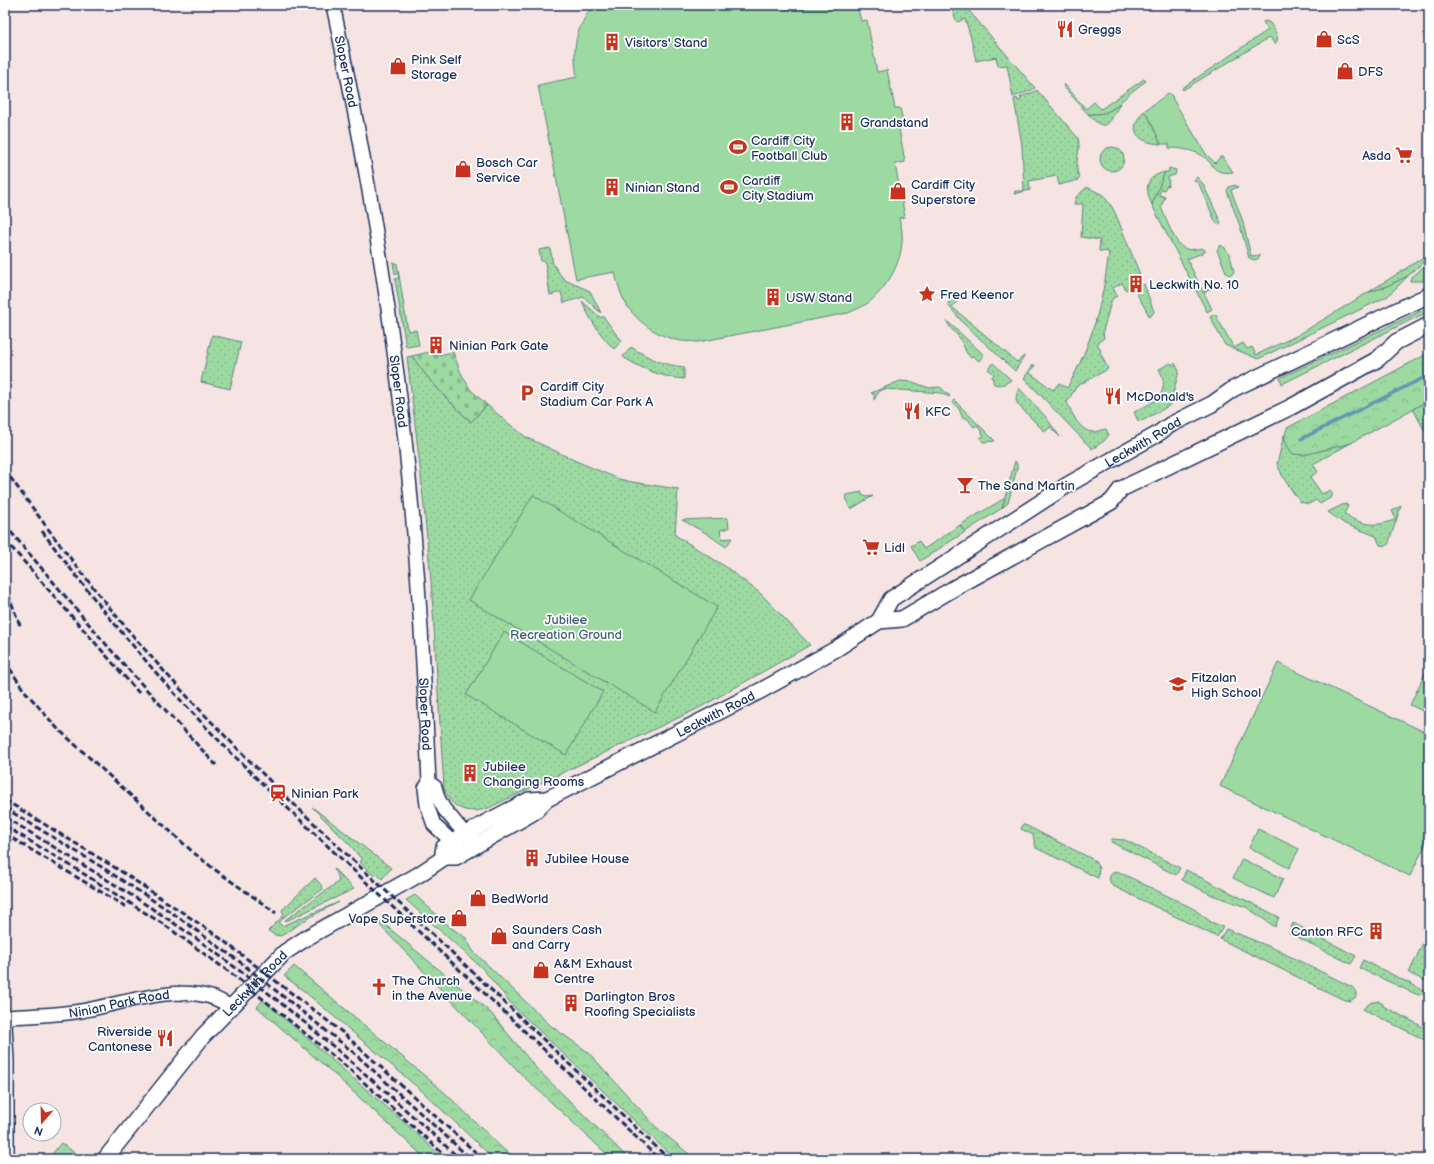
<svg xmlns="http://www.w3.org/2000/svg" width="1434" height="1164" viewBox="0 0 1434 1164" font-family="'Balsamiq Sans',sans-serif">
<defs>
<pattern id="grass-dots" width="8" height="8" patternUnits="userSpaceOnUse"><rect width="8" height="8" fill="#9ddaa1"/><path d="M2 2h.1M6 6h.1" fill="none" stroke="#87bb8d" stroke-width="1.8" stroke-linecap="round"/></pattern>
<pattern id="forest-crowns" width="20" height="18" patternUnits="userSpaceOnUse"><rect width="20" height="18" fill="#9ddaa1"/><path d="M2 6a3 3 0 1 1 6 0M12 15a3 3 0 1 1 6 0" fill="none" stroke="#87bb8d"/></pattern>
<pattern id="cemetery-stones" width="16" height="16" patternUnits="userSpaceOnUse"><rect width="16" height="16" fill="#9ddaa1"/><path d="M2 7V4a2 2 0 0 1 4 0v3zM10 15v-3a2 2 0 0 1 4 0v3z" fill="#87bb8d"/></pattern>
</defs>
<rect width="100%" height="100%" fill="#f5e4e2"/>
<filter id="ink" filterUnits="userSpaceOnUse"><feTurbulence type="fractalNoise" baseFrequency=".025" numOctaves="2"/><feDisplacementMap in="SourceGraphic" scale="8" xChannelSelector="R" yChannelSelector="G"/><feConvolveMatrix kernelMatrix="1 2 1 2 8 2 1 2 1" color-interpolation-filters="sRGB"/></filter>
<g filter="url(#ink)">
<!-- grass -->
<g fill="url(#grass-dots)" stroke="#5c8480">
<path d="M 950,5 L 964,5 L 1035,88 L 1032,90 L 1013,97 L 1007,65 L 998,66 L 996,57 L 976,61 L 971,38 L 965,19 L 957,22 Z"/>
<path d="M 1037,90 L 1078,138 C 1082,150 1072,166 1080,178 L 1078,180 L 1059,185 L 1057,176 L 1029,181 L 1030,190 L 1014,194 L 1015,191 L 1024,191 L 1022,145 L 1014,99 L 1017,98 L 1018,101 L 1021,100 L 1020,97 L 1034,92 Z"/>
<path d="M 1120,103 C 1110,122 1107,136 1088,114 C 1101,114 1110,113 1120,103 Z"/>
<path d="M 1144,111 L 1148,116 L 1161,144 C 1138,143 1126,130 1144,111 Z"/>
<circle cx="1112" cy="159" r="12"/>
<path d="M 1165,172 L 1152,205 C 1145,189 1144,177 1165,172 Z"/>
<path d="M 1087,187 L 1103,195 L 1112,207 L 1116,215 L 1141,277 L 1132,282 L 1135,288 L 1144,284 L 1154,312 L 1150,317 L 1133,287 L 1126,290 L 1122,283 L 1113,288 L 1117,296 L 1113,298 L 1111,302 L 1103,331 L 1104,338 L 1097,343 L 1101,351 L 1100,352 L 1108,369 L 1077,386 L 1067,402 C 1072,413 1079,432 1094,432 C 1098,432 1103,429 1106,429 L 1109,435 L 1104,441 L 1092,449 L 1024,378 L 1033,365 L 1035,365 L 1030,373 L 1053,390 L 1059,383 L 1067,388 C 1092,344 1103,302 1109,252 L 1099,251 L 1100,240 L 1081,237 L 1083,204 L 1074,204 L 1076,197 Z"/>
<path d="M 550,248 L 553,264 L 561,276 L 567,281 L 590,291 L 601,313 L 583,297 L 564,303 L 561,292 L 550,295 L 545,261 L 541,261 L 539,250 Z"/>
<path d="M 1427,255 L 1429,257 L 1408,276 L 1385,287 L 1367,293 Z"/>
<path d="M 393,263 L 397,263 L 408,331 L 416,330 L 419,345 L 406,347 L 395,279 L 399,278 L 398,274 L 395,274 Z"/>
<path d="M 953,298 L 958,300 L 952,307 L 1017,362 L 1024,356 L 1024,357 L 1015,371 L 964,324 L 948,305 L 949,301 Z"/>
<path d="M 582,301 L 601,318 L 603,316 L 616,334 L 622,340 L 614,349 C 600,335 590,320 582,301 Z"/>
<path d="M 947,321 L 984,355 L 979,361 L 973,356 L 971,358 C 963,351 965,345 959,337 C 955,332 949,328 947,321 Z"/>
<path d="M 212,335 L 241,342 L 230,389 L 201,382 Z"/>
<path d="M 631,347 C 648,358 664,365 684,367 L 684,379 C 661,377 642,369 623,357 Z"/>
<path d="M 412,356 C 429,381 450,401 471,422 L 487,405 L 508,423 L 526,437 L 576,461 L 619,479 L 632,482 L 678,489 L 675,535 L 726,567 L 761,594 L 810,645 L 699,708 L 486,809 C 466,814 451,809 444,788 L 431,580 L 420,466 L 407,357 Z"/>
<path d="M 993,363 L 1011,380 C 1005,384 1001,386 994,384 L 992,377 L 994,374 L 988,369 Z"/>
<path d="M 1171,363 L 1172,365 L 1175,363 L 1179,371 L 1170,405 L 1144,420 L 1138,421 L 1134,412 C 1154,402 1172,394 1159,369 Z"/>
<path d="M 900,381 L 913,382 L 929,388 L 940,387 L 950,396 L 949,397 L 941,393 L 886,389 L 880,390 L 874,400 L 874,394 L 871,393 Z"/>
<path d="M 1019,388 L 1045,416 L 1060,437 L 1050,427 L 1045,432 L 1020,407 C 1014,400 1016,395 1019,388 Z"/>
<path d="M 1429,400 L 1429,439 L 1413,409 Z"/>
<path d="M 1284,435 L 1286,443 L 1320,451 L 1351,443 L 1313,464 L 1318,472 L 1310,477 L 1322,494 L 1330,490 L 1332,493 L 1332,497 L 1320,504 L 1316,500 L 1309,504 L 1300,502 L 1284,479 L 1277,464 Z"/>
<path d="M 1015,461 L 1017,464 L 1017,468 L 1008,503 L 1002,508 Z"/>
<path d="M 1346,504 L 1348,506 L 1344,514 C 1361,525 1377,528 1396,519 L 1392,511 L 1401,506 L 1388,545 L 1386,546 L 1380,545 L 1376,536 L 1345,524 L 1328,512 L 1342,505 Z"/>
<path d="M 960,525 L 965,532 L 920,561 L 911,546 L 919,541 L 924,549 Z"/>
<path d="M 312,807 L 391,868 L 382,879 L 377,874 L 374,876 L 360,862 L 362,860 L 351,846 Z"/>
<path d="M 1023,824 L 1094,860 L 1099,868 L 1098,878 L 1036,848 L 1033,835 L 1021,829 Z"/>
<path d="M 1112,839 L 1125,840 L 1180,868 L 1176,875 L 1111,842 Z"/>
<path d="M 334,869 L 354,889 L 286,921 L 285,920 L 338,882 L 339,879 Z"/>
<path d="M 1186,870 L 1279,917 L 1275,927 L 1246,907 L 1212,895 L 1182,880 Z"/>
<path d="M 1117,871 L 1194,909 L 1211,922 L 1223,927 L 1217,937 L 1113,886 C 1107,880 1109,873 1117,871 Z"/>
<path d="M 315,878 L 322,886 L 323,889 L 284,917 L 279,923 L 282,926 L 339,902 L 310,917 L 281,936 L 275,935 L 268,931 L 284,915 L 282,910 Z"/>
<path d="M 1293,923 L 1356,956 L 1351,964 L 1289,933 Z"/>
<path d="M 1226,929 L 1273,948 L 1352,987 L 1356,992 L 1356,997 L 1350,1001 L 1342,999 L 1220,939 Z"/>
<path d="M 1429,930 L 1429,965 L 1427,970 L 1429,971 L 1429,983 L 1409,973 Z"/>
<path d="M 1363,960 L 1427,992 L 1423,994 L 1418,995 L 1359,968 Z"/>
<path d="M 1378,1001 L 1383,1004 L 1383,1006 L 1429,1030 L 1429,1042 L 1363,1009 L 1370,1003 Z"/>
<path d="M 61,1143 L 83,1159 L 48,1159 Z"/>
</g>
<!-- forest -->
<g fill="url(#forest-crowns)" stroke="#5c8480">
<path d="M 1429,353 L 1429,400 L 1351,443 L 1304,455 L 1293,454 C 1286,444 1282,440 1287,428 Z"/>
<path d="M 415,895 L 450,927 L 466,938 L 473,951 L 551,1026 L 588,1052 L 656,1127 L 695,1159 L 675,1159 L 514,1007 L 482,968 L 406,900 Z"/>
<path d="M 373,918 L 378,919 L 490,1012 L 536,1068 L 629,1159 L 612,1159 L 523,1076 Z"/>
<path d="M 294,966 L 444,1092 L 503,1149 L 517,1159 L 494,1159 L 422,1091 L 305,992 L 284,976 Z"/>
<path d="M 263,1000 L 405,1123 L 444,1159 L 426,1159 L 334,1074 L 257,1007 Z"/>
</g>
<!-- cemetery -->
<path fill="url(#cemetery-stones)" stroke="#5c8480" d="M 433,351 L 434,356 L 453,352 L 460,371 L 470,389 L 487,405 L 471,422 C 449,402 429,381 412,356 Z"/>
<!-- garden -->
<g fill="#9ddaa1" stroke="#5c8480">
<path d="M 593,5 L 857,5 L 861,21 L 867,20 L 877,72 L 887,70 L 895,108 L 900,108 L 903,122 L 898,123 L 905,162 L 895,164 L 905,217 L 899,218 C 900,223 902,228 902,233 C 904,260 888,287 868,303 C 862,307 855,310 848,313 L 698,342 C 691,341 683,342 676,340 C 650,333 626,314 619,287 C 617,282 616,277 615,272 L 576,279 L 538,85 L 577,77 C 572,46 575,31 593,5 Z"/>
<path d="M 1266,21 L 1270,23 C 1274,30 1281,37 1275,45 L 1270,37 L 1183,90 L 1182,88 L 1268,30 L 1263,22 Z"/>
<path d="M 1144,79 L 1146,81 C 1139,86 1132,91 1126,97 C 1110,111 1110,114 1088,114 L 1063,86 L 1064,84 L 1086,109 L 1094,102 L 1101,109 Z"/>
<path d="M 1169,93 L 1173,97 L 1172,98 L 1206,154 L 1215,163 L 1220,157 L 1223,157 L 1233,172 C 1211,175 1216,164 1201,155 C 1192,150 1180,148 1169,148 L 1169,144 L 1161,144 L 1148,116 L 1144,111 Z"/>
<path d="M 1169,168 L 1176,170 L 1175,175 L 1168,177 L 1169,186 L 1167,185 L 1164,190 L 1161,189 L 1159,195 L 1165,197 L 1161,207 C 1165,216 1175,245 1184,248 C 1189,251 1197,249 1202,248 L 1205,250 L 1205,252 L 1187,259 L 1203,292 L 1212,288 L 1204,293 L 1212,309 L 1207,312 L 1152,205 L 1165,172 L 1169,172 Z"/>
<path d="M 1197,177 L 1203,184 L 1221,223 L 1219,225 L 1216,223 L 1199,184 L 1194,180 Z"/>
<path d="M 1235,185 L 1238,187 L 1231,190 L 1242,219 L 1251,256 L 1260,255 L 1259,258 L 1255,260 L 1249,258 L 1240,226 L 1227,191 L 1229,187 Z"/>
<path d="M 1220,245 C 1231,249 1231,261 1234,272 L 1231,275 L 1227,274 L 1217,250 Z"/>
<path d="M 1429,262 L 1429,278 L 1423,281 L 1410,281 L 1411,278 Z"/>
<path d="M 1408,276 L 1388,296 L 1258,359 L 1225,345 L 1210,317 L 1215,314 L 1234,348 L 1243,343 L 1247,349 L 1252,347 L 1256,355 L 1298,335 L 1367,293 L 1385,287 Z"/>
<path d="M 1429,307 L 1429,311 L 1282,384 L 1280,378 Z"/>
<path d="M 954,400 L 995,441 L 983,442 L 980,438 L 984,436 L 977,425 L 974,427 L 966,417 L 963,419 L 959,409 L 952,402 Z"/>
<path d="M 862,492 L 862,495 L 867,497 L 873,496 L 851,509 L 848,505 L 846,495 Z"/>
<path d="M 533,495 L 717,607 L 655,712 L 469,600 Z"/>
<path d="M 1005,498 L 1002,508 L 965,532 L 960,525 Z"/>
<path d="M 728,518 L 729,528 L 720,530 L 722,539 L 732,538 L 726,547 L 706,533 L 682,520 Z"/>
<path d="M 504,632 L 603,692 L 566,755 L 466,695 Z"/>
<path d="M 1278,663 L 1429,734 L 1429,837 L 1410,876 L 1220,786 Z"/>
<path d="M 1429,665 L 1429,714 L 1410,705 Z"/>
<path d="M 1258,829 L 1299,849 L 1289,868 L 1249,848 Z"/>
<path d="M 1242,859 L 1283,879 L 1274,898 L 1233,878 Z"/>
</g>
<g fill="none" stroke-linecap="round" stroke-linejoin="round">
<!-- stream -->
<path stroke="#6199b3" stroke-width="3.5" d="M 1301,439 L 1429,375"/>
<!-- tertiary casing -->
<g stroke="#1b2f5e" stroke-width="16">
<g id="tertiary">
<path id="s1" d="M 333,5 C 359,127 381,250 397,374 C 415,509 423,646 429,783 L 425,788 L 427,805 L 434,825 L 460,849"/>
<path d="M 429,783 L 435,787 L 438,798 L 444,809 L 460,828 L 473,840"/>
<path id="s2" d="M 5,1017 C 30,1016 56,1015 81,1011 C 123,1004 193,977 230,1007"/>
<path d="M 5,1024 L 7,1061 L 7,1159"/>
</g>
</g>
<!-- secondary casing -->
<g stroke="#1b2f5e" stroke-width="18">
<g id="secondary">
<path id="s3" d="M 879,621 L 891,599 L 1069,484 L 1156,435 L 1170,425 L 1212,404 L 1233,389 L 1429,295"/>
<path d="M 445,857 L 443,853 L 444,847 L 485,823 L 529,800 L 547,799"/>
<path id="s4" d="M 105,1159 L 203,1036 L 285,952 L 308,937 L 418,875 L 445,857 L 456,857 L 534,812 L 547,799 L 762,690 L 836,649 L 879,621 L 902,619 L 956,587 L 1111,502 L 1121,489 L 1291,407 L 1378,359 L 1396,342 L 1429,325"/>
</g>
</g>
<!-- tertiary -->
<use href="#tertiary" stroke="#fff" stroke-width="13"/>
<!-- secondary -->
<use href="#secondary" stroke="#fff" stroke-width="15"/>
<!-- rail -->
<g stroke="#1b2f5e" stroke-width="3" stroke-dasharray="6 3" stroke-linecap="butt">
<path d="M 5,470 C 61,548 120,625 186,695 C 267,782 355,862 442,943 C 518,1015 593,1087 669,1159"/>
<path d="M 5,525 L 110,649 L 146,689 L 216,765"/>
<path d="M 42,531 C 79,581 118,629 159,676 C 223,749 295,815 366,882 C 464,974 562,1066 659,1159"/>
<path d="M 5,540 L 139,693"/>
<path d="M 5,586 L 21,628"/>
<path d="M 5,661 L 23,689 L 57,728 L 194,853 L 214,869 L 276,913"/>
<path d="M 5,800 L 122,872 L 216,935 L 342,1032 L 483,1159"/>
<path d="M 5,808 L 100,866 L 171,912 L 240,962 L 353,1052 L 471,1159"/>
<path d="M 5,817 C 71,858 138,897 201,942 C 292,1008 377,1083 460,1159"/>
<path d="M 5,826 L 73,867 L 166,926 L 232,974 L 348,1068 L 449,1159"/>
<path d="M 5,834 L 128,908"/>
</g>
</g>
</g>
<!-- icons -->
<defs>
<g id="restaurant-bare" transform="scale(1.38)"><path d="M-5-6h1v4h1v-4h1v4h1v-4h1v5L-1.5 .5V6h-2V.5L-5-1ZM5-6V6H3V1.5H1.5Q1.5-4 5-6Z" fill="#c8321e" stroke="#fff" stroke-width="2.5" paint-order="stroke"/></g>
<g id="shop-bare" transform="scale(1.38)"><path d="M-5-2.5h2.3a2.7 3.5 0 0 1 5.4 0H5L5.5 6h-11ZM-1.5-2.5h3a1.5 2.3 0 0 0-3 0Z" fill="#c8321e" stroke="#fff" stroke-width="2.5" paint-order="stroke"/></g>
<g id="building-bare" transform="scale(1.38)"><path d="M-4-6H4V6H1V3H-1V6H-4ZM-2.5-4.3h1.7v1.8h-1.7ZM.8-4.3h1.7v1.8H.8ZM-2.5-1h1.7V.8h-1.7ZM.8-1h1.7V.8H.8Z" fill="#c8321e" stroke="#fff" stroke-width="2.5" paint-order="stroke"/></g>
<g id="stadium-bare" transform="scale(1.38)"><path d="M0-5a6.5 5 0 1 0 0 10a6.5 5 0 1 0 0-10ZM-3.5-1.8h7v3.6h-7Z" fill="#c8321e" stroke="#fff" stroke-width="2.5" paint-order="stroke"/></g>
<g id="supermarket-bare" transform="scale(1.38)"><path d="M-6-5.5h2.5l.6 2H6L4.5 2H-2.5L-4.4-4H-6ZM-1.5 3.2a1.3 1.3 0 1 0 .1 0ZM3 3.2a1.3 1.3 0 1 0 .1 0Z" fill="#c8321e" stroke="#fff" stroke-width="2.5" paint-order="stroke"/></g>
<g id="sight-bare" transform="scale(1.38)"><path d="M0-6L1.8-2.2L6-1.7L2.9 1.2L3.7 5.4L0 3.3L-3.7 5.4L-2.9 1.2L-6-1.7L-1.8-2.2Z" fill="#c8321e" stroke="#fff" stroke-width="2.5" paint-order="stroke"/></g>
<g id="parking-bare" transform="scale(1.38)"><path d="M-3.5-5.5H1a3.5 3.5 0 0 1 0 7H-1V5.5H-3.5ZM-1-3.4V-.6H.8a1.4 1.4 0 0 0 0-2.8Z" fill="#c8321e" stroke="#fff" stroke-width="2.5" paint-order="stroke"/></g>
<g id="bar-bare" transform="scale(1.38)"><path d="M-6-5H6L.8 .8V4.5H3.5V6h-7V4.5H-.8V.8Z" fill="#c8321e" stroke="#fff" stroke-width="2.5" paint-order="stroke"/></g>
<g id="school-bare" transform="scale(1.38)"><path d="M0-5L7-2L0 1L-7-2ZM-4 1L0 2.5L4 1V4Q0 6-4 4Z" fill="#c8321e" stroke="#fff" stroke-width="2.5" paint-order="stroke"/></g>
<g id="station-bare" transform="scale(1.38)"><path d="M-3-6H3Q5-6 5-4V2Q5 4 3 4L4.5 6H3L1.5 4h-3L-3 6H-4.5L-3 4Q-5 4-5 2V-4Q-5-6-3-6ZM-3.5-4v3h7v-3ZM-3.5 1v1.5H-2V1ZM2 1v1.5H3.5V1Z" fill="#c8321e" stroke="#fff" stroke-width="2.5" paint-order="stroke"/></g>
<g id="church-bare" transform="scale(1.38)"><path d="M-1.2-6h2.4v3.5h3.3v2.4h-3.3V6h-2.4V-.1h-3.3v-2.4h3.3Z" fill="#c8321e" stroke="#fff" stroke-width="2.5" paint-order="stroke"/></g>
</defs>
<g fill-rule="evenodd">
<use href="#restaurant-bare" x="1065" y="29"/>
<use href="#shop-bare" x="1324" y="39"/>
<use href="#building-bare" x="612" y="42"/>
<use href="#shop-bare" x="398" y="66"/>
<use href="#shop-bare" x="1345" y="71"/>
<use href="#building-bare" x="847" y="122"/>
<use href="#stadium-bare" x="738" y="147"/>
<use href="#supermarket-bare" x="1404" y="155"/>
<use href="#shop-bare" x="463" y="169"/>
<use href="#building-bare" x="612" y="187"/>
<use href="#stadium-bare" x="729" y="187"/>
<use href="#shop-bare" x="898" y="191"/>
<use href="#building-bare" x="1136" y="284"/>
<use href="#sight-bare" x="927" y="294"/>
<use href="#building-bare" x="773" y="297"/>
<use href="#building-bare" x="436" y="345"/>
<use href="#parking-bare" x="527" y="393"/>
<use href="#restaurant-bare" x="1113" y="396"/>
<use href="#restaurant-bare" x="912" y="411"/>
<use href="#bar-bare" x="965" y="485"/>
<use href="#supermarket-bare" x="871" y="547"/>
<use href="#school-bare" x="1178" y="684"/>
<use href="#building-bare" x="470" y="773"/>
<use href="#station-bare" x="278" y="793"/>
<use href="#building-bare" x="532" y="858"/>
<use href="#shop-bare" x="478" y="898"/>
<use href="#shop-bare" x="459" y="918"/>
<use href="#building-bare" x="1376" y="931"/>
<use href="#shop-bare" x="499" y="936"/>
<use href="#shop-bare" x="541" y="970"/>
<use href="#church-bare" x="379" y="987"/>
<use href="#building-bare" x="571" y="1003"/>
<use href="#restaurant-bare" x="165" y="1038"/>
</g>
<g text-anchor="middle" stroke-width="3.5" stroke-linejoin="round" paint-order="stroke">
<!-- poi labels -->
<g font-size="13" fill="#1b2f5e" stroke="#fff" text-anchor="start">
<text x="1078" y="34">Greggs</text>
<text x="1337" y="44">ScS</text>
<text x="625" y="47">Visitors' Stand</text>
<text x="411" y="64">Pink Self<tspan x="411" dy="15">Storage</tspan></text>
<text x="1358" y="76">DFS</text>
<text x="860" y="127">Grandstand</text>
<text x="751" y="145">Cardiff City<tspan x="751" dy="15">Football Club</tspan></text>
<text x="1391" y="160" text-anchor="end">Asda</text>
<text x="476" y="167">Bosch Car<tspan x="476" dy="15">Service</tspan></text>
<text x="742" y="185">Cardiff<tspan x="742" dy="15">City Stadium</tspan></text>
<text x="911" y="189">Cardiff City<tspan x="911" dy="15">Superstore</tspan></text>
<text x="625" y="192">Ninian Stand</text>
<text x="1149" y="289">Leckwith No. 10</text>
<text x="940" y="299">Fred Keenor</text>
<text x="786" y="302">USW Stand</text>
<text x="449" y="350">Ninian Park Gate</text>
<text x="540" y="391">Cardiff City<tspan x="540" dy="15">Stadium Car Park A</tspan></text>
<text x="1126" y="401">McDonald's</text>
<text x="925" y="416">KFC</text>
<text x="978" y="490">The Sand Martin</text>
<text x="884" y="552">Lidl</text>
<text x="1191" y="682">Fitzalan<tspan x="1191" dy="15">High School</tspan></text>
<text x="483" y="771">Jubilee<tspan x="483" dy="15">Changing Rooms</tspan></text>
<text x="291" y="798">Ninian Park</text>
<text x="545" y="863">Jubilee House</text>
<text x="491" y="903">BedWorld</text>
<text x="446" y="923" text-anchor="end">Vape Superstore</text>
<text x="512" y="934">Saunders Cash<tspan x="512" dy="15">and Carry</tspan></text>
<text x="1363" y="936" text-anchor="end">Canton RFC</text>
<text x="554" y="968">A&amp;M Exhaust<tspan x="554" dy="15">Centre</tspan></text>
<text x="392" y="985">The Church<tspan x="392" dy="15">in the Avenue</tspan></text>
<text x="584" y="1001">Darlington Bros<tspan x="584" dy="15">Roofing Specialists</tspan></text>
<text x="152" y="1036" text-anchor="end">Riverside<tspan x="152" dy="15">Cantonese</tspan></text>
</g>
<!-- street labels -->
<g font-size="13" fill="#1b2f5e" stroke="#fff">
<text dy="5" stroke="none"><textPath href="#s1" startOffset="68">Sloper Road</textPath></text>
<text dy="5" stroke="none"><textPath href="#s1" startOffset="392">Sloper Road</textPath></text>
<text dy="5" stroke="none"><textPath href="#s3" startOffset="322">Leckwith Road</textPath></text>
<text dy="5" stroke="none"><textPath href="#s1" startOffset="716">Sloper Road</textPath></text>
<text dy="5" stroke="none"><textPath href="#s4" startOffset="769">Leckwith Road</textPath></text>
<text dy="5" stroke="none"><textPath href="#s4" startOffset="231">Leckwith Road</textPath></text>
<text dy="5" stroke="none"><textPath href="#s2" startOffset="115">Ninian Park Road</textPath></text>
</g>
<!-- park labels -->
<g font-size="13" fill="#426272" stroke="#fff">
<text x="566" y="624">Jubilee<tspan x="566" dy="15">Recreation Ground</tspan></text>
</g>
</g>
<!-- margin -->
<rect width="1434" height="1164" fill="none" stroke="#fff" stroke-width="20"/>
<rect x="10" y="10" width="1414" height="1144" fill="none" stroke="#1b2f5e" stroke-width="1.5" filter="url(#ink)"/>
<!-- north arrow -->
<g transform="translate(42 1122) rotate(200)"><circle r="19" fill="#ffffff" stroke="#a4acbf"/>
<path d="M0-3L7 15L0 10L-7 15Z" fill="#c8321e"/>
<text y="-6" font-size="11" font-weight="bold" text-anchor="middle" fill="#1b2f5e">N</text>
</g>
</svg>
